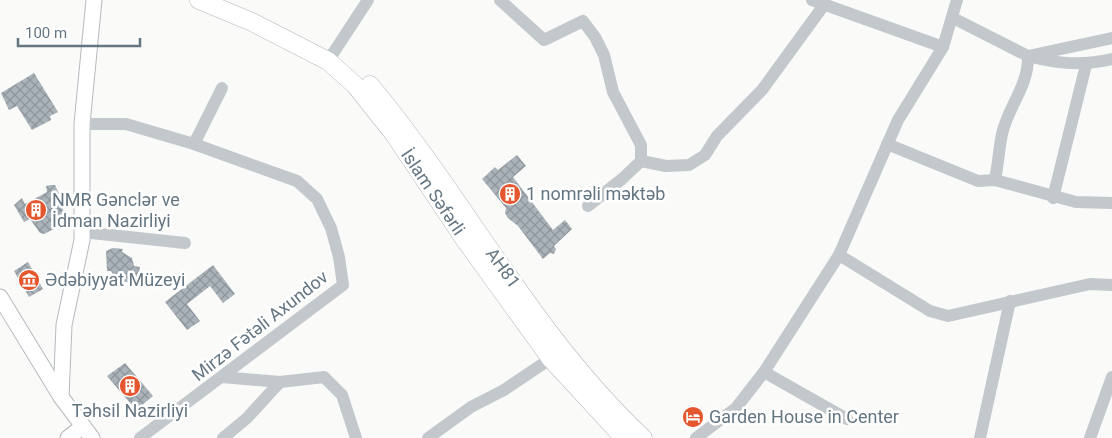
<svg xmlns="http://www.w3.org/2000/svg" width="1112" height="438" viewBox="0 0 1112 438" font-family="Roboto,sans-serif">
<defs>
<pattern id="building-cross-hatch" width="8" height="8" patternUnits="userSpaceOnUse" patternTransform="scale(1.25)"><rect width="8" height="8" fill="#aab3b9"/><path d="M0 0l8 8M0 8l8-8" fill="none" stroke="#8e969c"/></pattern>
</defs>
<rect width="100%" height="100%" fill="#fafaf8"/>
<!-- building -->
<g fill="url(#building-cross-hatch)">
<path d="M 34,73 L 58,112 L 50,116 L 51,120 L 32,130 L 17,106 L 9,110 L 1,93 Z"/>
<path d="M 517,155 L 526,166 L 513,177 L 553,230 L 565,220 L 572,229 L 554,246 L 556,249 L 554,254 L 550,253 L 543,259 L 518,226 L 508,218 L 505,213 L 506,208 L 482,179 L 495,167 L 498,170 Z"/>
<path d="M 51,185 L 55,185 L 62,200 L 59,202 L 69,221 L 44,234 L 40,233 L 30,219 L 24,222 L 14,205 L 22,198 L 25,204 L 47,192 L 46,186 Z"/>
<path d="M 113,248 L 123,249 L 122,252 L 132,258 L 134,266 L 140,267 L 138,278 L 132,283 L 114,280 L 115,277 L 111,271 L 107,271 L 106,251 Z"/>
<path d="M 28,262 L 43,289 L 29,297 L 14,271 Z"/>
<path d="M 213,265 L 235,294 L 223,303 L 210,286 L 187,304 L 200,321 L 187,330 L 165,302 Z"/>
<path d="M 125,363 L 153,396 L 136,410 L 107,376 Z"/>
</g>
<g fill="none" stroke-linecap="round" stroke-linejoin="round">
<!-- major casing -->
<g stroke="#b5babe" stroke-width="17">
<g id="major">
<path d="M 0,297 L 61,397 L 92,438"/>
<path d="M 61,397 L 64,325 L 82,240 L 82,124 L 94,0"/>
<path d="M 68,438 L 83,426"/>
</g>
</g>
<!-- highway casing -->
<g stroke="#b4b9bd" stroke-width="19">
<g id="highway">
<path d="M 199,0 L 252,22 L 328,61 L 355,85 L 394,134 L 465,240 L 551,359 L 624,438"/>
<path d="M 370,85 C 465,199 533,335 643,438"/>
</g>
</g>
<!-- minor -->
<g stroke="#c3c8cc" stroke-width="12">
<path d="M 500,0 L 544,40 L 583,21 L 595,37 L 604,55 L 613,92 L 641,145 L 641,161 L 622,179 L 588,206"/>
<path d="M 812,0 L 943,47"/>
<path d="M 953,18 L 1028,56 L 1112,38"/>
<path d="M 328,61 L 368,0"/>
<path d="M 82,124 L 126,124 L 194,144 L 297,181 L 317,199 L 331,228 L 339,257 L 343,285 L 140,438"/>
<path d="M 194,144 L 222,88"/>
<path d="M 887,144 L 978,181 L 995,180 L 1076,202 L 1112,203"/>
<path d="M 641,161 L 666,166 L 689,165 L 705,155 L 717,136 L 762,90 L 824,5"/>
<path d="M 995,180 C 998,165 999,149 1002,134 C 1008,107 1029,85 1028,56 C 1059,64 1081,66 1112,59"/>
<path d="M 1053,198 L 1086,65"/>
<path d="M 82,232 L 185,243"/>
<path d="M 839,255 L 930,311 L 948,316 L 1090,284 L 1112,285"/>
<path d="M 764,372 L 847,419"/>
<path d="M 222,377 L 280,382 L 324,377 L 342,395 L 356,438"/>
<path d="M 223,438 L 247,418 L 280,382"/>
<path d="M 428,438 L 471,407 L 504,390 L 556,355"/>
<path d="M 696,438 L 736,408 L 764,372 L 839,255 L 898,120 L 943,47 L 957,0"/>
<path d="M 980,438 L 1010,301"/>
<path d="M 1090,438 L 1112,377"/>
</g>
<!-- major -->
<use href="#major" stroke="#fff" stroke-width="15"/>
<!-- highway -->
<use href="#highway" stroke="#fff" stroke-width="18"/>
</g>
<!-- icons -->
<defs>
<g id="building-disc" transform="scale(1.125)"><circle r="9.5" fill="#e4572e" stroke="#fff"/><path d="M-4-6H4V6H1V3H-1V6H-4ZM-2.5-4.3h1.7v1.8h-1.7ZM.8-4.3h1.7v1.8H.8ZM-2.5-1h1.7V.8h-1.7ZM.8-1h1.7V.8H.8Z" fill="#fff"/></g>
<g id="museum-disc" transform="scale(1.125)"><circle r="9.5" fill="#e4572e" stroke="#fff"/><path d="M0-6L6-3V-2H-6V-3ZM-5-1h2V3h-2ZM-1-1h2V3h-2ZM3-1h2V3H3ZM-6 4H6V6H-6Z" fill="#fff"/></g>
<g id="hotel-disc" transform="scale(1.125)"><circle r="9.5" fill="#e4572e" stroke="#fff"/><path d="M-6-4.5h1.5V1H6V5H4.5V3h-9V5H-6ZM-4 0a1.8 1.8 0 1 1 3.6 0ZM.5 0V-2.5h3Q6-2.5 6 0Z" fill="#fff"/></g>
</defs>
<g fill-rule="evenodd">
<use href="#building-disc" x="510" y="194"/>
<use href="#building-disc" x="36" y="210"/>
<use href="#museum-disc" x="29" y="280"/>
<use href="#building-disc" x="130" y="386"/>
<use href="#hotel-disc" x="693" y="417"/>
</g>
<g text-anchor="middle" stroke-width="5" stroke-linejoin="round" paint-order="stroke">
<!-- street labels -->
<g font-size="18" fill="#657683" stroke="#fff">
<text transform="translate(433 192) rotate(56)" y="6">İslam Səfərli</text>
<text transform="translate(503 268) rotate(54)" y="6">AH81</text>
<text transform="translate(260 326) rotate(-38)" y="6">Mirzə Fətəli Axundov</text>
</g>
<!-- poi labels -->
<g font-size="18" fill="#657683" stroke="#fff" text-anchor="start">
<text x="526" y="200">1 nomrəli məktəb</text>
<text x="52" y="206">NMR Gənclər ve<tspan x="52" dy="21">İdman Nazirliyi</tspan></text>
<text x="45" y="286">Ədəbiyyat Müzeyi</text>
<text x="130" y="417" text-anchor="middle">Təhsil Nazirliyi</text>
<text x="709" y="423">Garden House in Center</text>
</g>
</g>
<!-- scale -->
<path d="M18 38v8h122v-8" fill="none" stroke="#657683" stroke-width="2.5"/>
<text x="25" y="38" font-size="15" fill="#657683" stroke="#ffffff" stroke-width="4" paint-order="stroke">100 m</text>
</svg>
